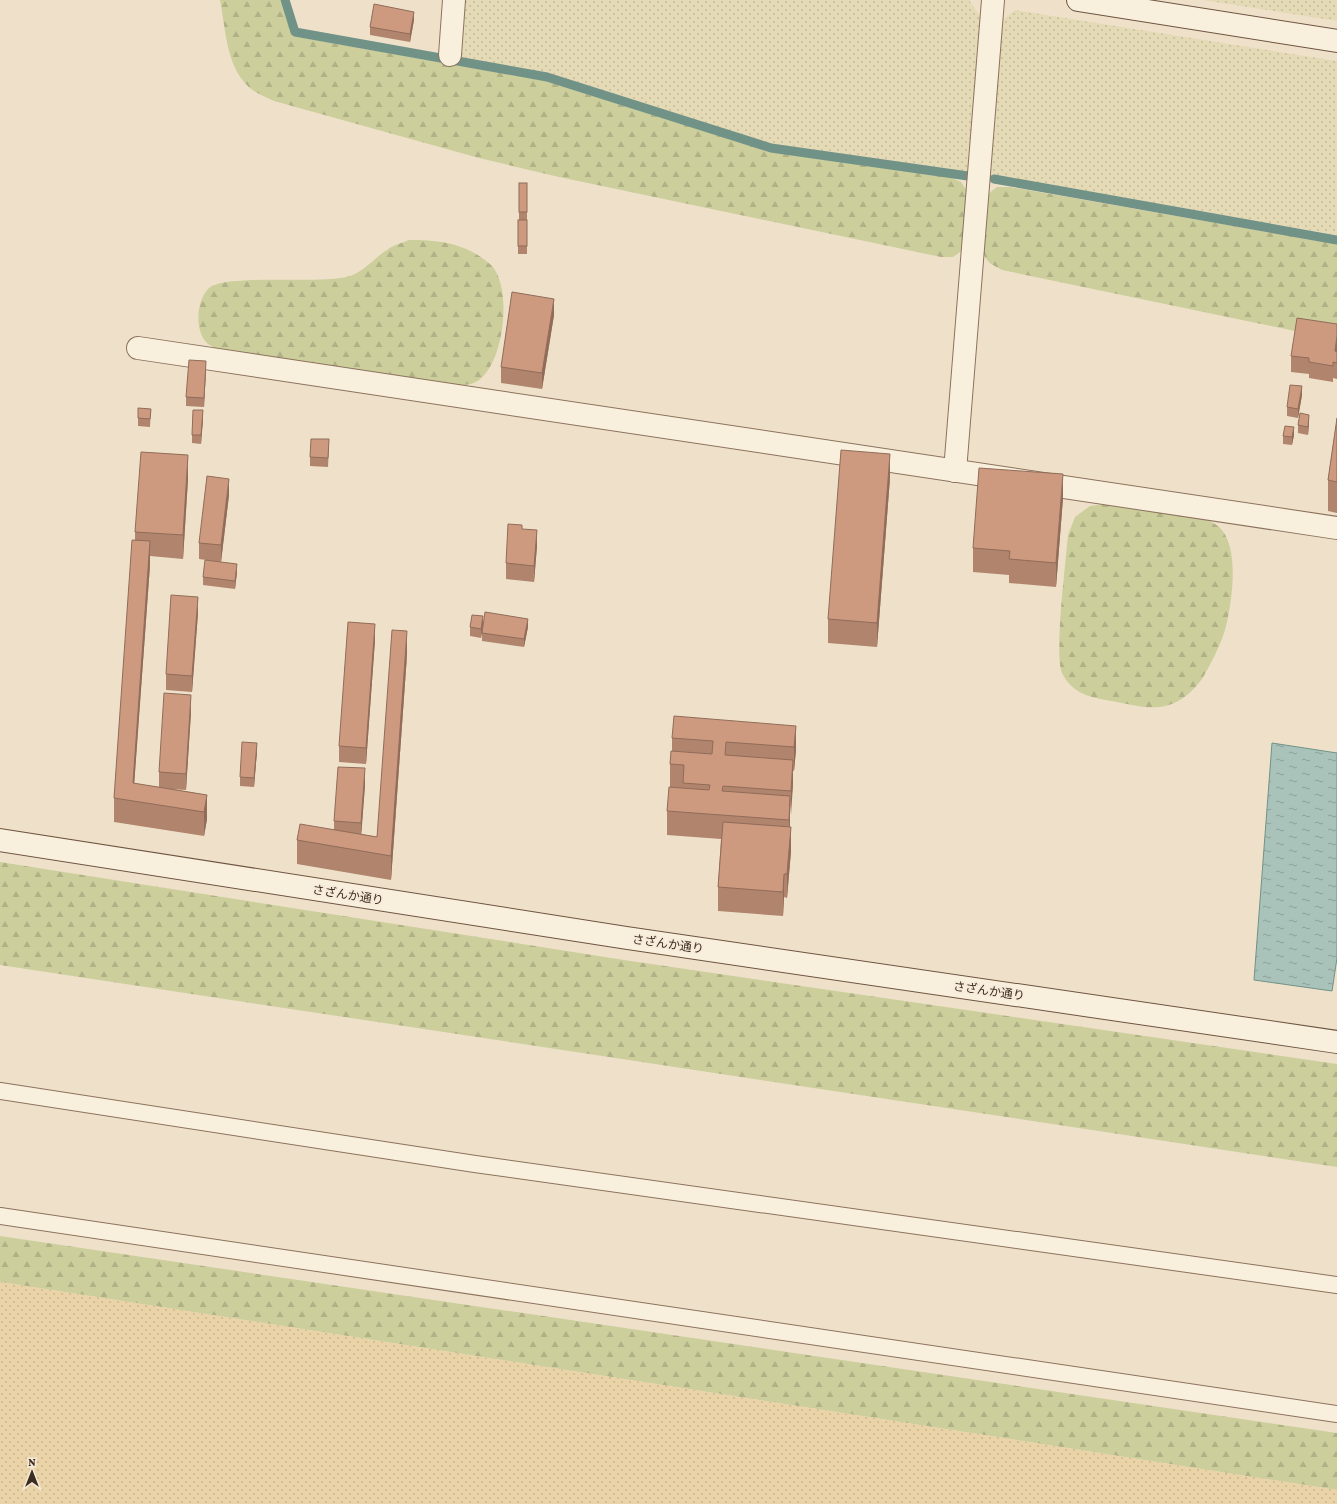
<svg xmlns="http://www.w3.org/2000/svg" width="1337" height="1504" viewBox="0 0 1337 1504" font-family="'Crimson Pro','Noto Sans JP',serif">
<defs>
<pattern id="farmland-dots" width="8" height="8" patternUnits="userSpaceOnUse"><rect width="8" height="8" fill="#e5dab6"/><path d="M2 2h.1M6 6h.1" fill="none" stroke="#c5bb9c" stroke-width="1.8" stroke-linecap="round"/></pattern>
<pattern id="forest-firs" width="22" height="20" patternUnits="userSpaceOnUse"><rect width="22" height="20" fill="#ccce9c"/><path d="M5 1l3.5 6h-7zM16 11l3.5 6h-7z" fill="#b0b186"/></pattern>
<pattern id="sand-dots" width="8" height="8" patternUnits="userSpaceOnUse"><rect width="8" height="8" fill="#ead3a7"/><path d="M2 2h.1M6 6h.1" fill="none" stroke="#cab58f" stroke-width="1.8" stroke-linecap="round"/></pattern>
<pattern id="water-ripples" width="26" height="14" patternUnits="userSpaceOnUse"><rect width="26" height="14" fill="#aac3ba"/><path d="M2 4q2-2 4 0t4 0M15 11q2-2 4 0t4 0" fill="none" stroke="#8c9f97"/></pattern>
</defs>
<rect width="100%" height="100%" fill="#efe1c9"/>
<!-- farmland -->
<g fill="url(#farmland-dots)">
<path d="M 463,0 L 969,0 L 982,19 L 970,174 L 771,146 L 548,75 L 458,59 Z"/>
<path d="M 1203,0 L 1337,0 L 1337,21 Z"/>
<path d="M 1015,10 L 1337,61 L 1337,235 L 988,174 L 1000,22 Z"/>
</g>
<!-- forest -->
<g fill="url(#forest-firs)">
<path d="M 220,0 L 280,0 L 290,30 L 298,37 L 546,81 L 770,152 L 950,177 L 961,182 L 967,191 L 963,250 L 953,257 L 941,257 L 559,177 L 479,158 L 274,101 C 268,98 260,95 254,91 C 226,72 226,30 220,0 Z"/>
<path d="M 997,187 L 1010,187 L 1337,244 L 1337,337 L 1295,331 L 1002,270 C 995,266 989,264 985,257 C 980,246 983,206 988,195 C 990,192 994,189 997,187 Z"/>
<path d="M 409,240 C 440,240 466,243 491,265 C 514,287 504,375 471,384 C 463,386 452,385 444,385 L 224,352 C 219,350 213,347 208,344 C 194,332 196,300 209,288 C 226,273 320,285 350,276 C 365,271 374,258 387,250 C 393,245 402,243 409,240 Z"/>
<path d="M 1112,503 C 1139,507 1193,511 1215,524 C 1242,540 1232,604 1225,630 C 1220,646 1211,664 1202,679 C 1194,690 1182,701 1169,705 C 1152,711 1129,704 1112,701 C 1092,698 1072,694 1062,673 C 1054,655 1066,560 1068,535 L 1075,517 L 1090,506 Z"/>
<path d="M 0,862 L 624,960 L 1337,1064 L 1337,1167 L 0,965 Z"/>
<path d="M 0,1236 L 1337,1433 L 1337,1490 L 0,1282 Z"/>
</g>
<!-- sand -->
<path fill="url(#sand-dots)" d="M 0,1282 L 1337,1490 L 1337,1504 L 0,1504 Z"/>
<!-- water -->
<path fill="url(#water-ripples)" stroke="#709287" d="M 1272,743 L 1337,753 L 1337,958 L 1332,991 L 1254,980 Z"/>
<g fill="none" stroke-linecap="round" stroke-linejoin="round">
<!-- stream -->
<g stroke="#709287" stroke-width="9">
<path d="M 285,0 L 295,32 L 547,77 L 771,148 L 968,176"/>
<path d="M 994,179 L 1337,240"/>
</g>
<!-- lane casing -->
<g stroke="#8c725d" stroke-width="18">
<g id="lane">
<path d="M 0,1091 L 475,1164 L 1337,1285"/>
<path d="M 0,1216 L 1337,1414"/>
</g>
</g>
<!-- street casing -->
<g stroke="#8c725d" stroke-width="24">
<g id="street">
<path d="M 450,55 L 454,0"/>
<path d="M 138,348 L 1337,528"/>
<path d="M 955,471 L 993,0"/>
</g>
</g>
<!-- secondary casing -->
<g stroke="#6e5440" stroke-width="24">
<g id="secondary">
<path d="M 1078,0 L 1337,41"/>
<path d="M 0,840 L 627,938 L 1337,1042"/>
</g>
</g>
<!-- lane -->
<use href="#lane" stroke="#f9efdd" stroke-width="16"/>
<!-- street -->
<use href="#street" stroke="#f9efdd" stroke-width="22"/>
<!-- secondary -->
<use href="#secondary" stroke="#f9efdd" stroke-width="22"/>
</g>
<!-- wall -->
<g fill="#b0846d">
<path d="M 414,20 L 410,42 L 370,35 L 370,27 Z"/>
<path d="M 519,183 L 527,183 L 527,254 L 518,254 L 518,220 L 519,220 Z"/>
<path d="M 554,315 L 542,389 L 501,383 L 501,367 Z"/>
<path d="M 1337,324 L 1337,396 L 1337,379 L 1333,378 L 1333,382 L 1309,378 L 1309,374 L 1291,372 L 1291,356 Z"/>
<path d="M 206,369 L 204,407 L 186,406 L 186,397 Z"/>
<path d="M 1302,395 L 1298,418 L 1287,416 L 1287,407 Z"/>
<path d="M 151,409 L 150,427 L 138,426 L 138,418 Z"/>
<path d="M 1337,418 L 1337,513 L 1328,511 L 1328,480 Z"/>
<path d="M 203,419 L 201,444 L 192,443 L 192,435 Z"/>
<path d="M 1309,423 L 1308,435 L 1298,433 L 1298,425 Z"/>
<path d="M 1294,435 L 1292,445 L 1283,444 L 1283,436 Z"/>
<path d="M 329,447 L 328,467 L 310,466 L 310,457 Z"/>
<path d="M 890,478 L 877,647 L 828,643 L 828,619 Z"/>
<path d="M 188,479 L 183,559 L 150,556 L 150,565 L 134,784 L 159,787 L 159,772 L 191,712 L 186,790 L 172,789 L 207,795 L 207,819 L 204,836 L 114,822 L 114,798 L 135,540 L 135,532 Z"/>
<path d="M 229,495 L 221,562 L 199,559 L 199,543 Z"/>
<path d="M 1063,498 L 1056,587 L 1009,583 L 1009,575 L 973,572 L 973,548 Z"/>
<path d="M 522,529 L 537,546 L 534,582 L 506,579 L 506,563 Z"/>
<path d="M 237,572 L 235,589 L 203,585 L 203,577 Z"/>
<path d="M 198,613 L 192,692 L 166,690 L 166,674 Z"/>
<path d="M 483,625 L 481,638 L 470,636 L 470,627 Z"/>
<path d="M 528,627 L 524,647 L 482,641 L 482,633 Z"/>
<path d="M 375,640 L 366,764 L 339,762 L 339,746 Z"/>
<path d="M 407,655 L 391,880 L 297,864 L 297,840 L 334,829 L 334,821 L 365,785 L 361,834 L 377,837 Z"/>
<path d="M 796,726 L 796,750 L 794,771 L 793,771 L 793,784 L 790,815 L 790,827 L 791,851 L 787,898 L 784,897 L 783,916 L 718,911 L 718,887 L 721,839 L 667,835 L 667,811 L 670,787 L 670,764 L 672,751 L 672,738 Z"/>
<path d="M 257,751 L 254,787 L 240,786 L 240,777 Z"/>
</g>
<!-- shaded-wall -->
<g fill="#906c59">
<path d="M 414,12 L 414,20 L 410,42 L 410,34 Z"/>
<path d="M 554,299 L 554,315 L 542,389 L 542,373 Z"/>
<path d="M 1337,336 L 1337,352 L 1335,351 Z"/>
<path d="M 206,361 L 206,369 L 204,407 L 204,398 Z"/>
<path d="M 1302,386 L 1302,395 L 1298,418 L 1298,409 Z"/>
<path d="M 203,410 L 203,419 L 201,444 L 201,435 Z"/>
<path d="M 1309,415 L 1309,423 L 1308,435 L 1308,427 Z"/>
<path d="M 1294,427 L 1294,435 L 1292,445 L 1292,437 Z"/>
<path d="M 890,454 L 890,478 L 877,647 L 877,623 Z"/>
<path d="M 188,455 L 188,479 L 183,559 L 183,535 Z"/>
<path d="M 1063,474 L 1063,498 L 1056,587 L 1056,563 Z"/>
<path d="M 229,479 L 229,495 L 221,562 L 221,545 Z"/>
<path d="M 537,530 L 537,546 L 534,582 L 534,566 Z"/>
<path d="M 150,541 L 150,565 L 133,801 L 133,783 Z"/>
<path d="M 237,564 L 237,572 L 235,589 L 235,581 Z"/>
<path d="M 198,597 L 198,613 L 192,692 L 192,676 Z"/>
<path d="M 483,616 L 483,625 L 481,638 L 481,629 Z"/>
<path d="M 528,619 L 528,627 L 524,647 L 524,639 Z"/>
<path d="M 375,624 L 375,640 L 366,764 L 366,748 Z"/>
<path d="M 407,631 L 407,655 L 391,880 L 391,856 Z"/>
<path d="M 191,695 L 191,712 L 186,790 L 186,774 Z"/>
<path d="M 796,726 L 796,750 L 794,771 L 794,747 Z"/>
<path d="M 257,743 L 257,751 L 254,787 L 254,778 Z"/>
<path d="M 793,760 L 793,784 L 791,815 L 791,791 Z"/>
<path d="M 365,768 L 365,785 L 361,839 L 361,823 Z"/>
<path d="M 207,795 L 207,819 L 204,836 L 204,812 Z"/>
<path d="M 790,796 L 790,820 L 789,844 L 789,820 Z"/>
<path d="M 791,827 L 791,851 L 787,898 L 787,874 Z"/>
<path d="M 784,874 L 784,897 L 783,916 L 783,892 Z"/>
</g>
<!-- building -->
<g fill="#cd9a7f" stroke="#906c59">
<path d="M 374,4 L 414,12 L 410,34 L 370,27 Z"/>
<rect x="519" y="183" width="8" height="29"/>
<rect x="518" y="220" width="9" height="26"/>
<path d="M 512,292 L 554,299 L 542,373 L 501,367 Z"/>
<path d="M 1297,318 L 1337,324 L 1337,336 L 1335,351 L 1337,352 L 1337,363 L 1333,362 L 1333,366 L 1309,362 L 1309,358 L 1291,356 Z"/>
<path d="M 189,360 L 206,361 L 204,398 L 186,397 Z"/>
<path d="M 1290,385 L 1302,386 L 1298,409 L 1287,407 Z"/>
<path d="M 138,408 L 151,409 L 150,419 L 138,418 Z"/>
<path d="M 193,410 L 203,410 L 201,435 L 192,435 Z"/>
<path d="M 1300,413 L 1309,415 L 1308,427 L 1298,425 Z"/>
<path d="M 1337,418 L 1337,482 L 1328,480 Z"/>
<path d="M 1285,426 L 1294,427 L 1292,437 L 1283,436 Z"/>
<path d="M 311,439 L 329,439 L 328,458 L 310,457 Z"/>
<path d="M 841,450 L 890,454 L 877,623 L 828,619 Z"/>
<path d="M 141,452 L 188,455 L 183,535 L 135,532 Z"/>
<path d="M 979,468 L 1063,474 L 1056,563 L 1009,559 L 1010,551 L 973,548 Z"/>
<path d="M 207,476 L 229,479 L 221,545 L 199,543 Z"/>
<path d="M 508,524 L 522,525 L 522,529 L 537,530 L 534,566 L 506,563 Z"/>
<path d="M 132,540 L 150,541 L 133,783 L 207,795 L 204,812 L 114,798 Z"/>
<path d="M 205,560 L 237,564 L 235,581 L 203,577 Z"/>
<path d="M 171,595 L 198,597 L 192,676 L 166,674 Z"/>
<path d="M 485,612 L 528,619 L 524,639 L 482,633 Z"/>
<path d="M 472,615 L 483,616 L 481,629 L 470,627 Z"/>
<path d="M 348,622 L 375,624 L 366,748 L 339,746 Z"/>
<path d="M 392,630 L 407,631 L 391,856 L 297,840 L 300,824 L 377,837 Z"/>
<path d="M 164,693 L 191,695 L 186,774 L 159,772 Z"/>
<path d="M 674,716 L 796,726 L 794,747 L 726,742 L 725,755 L 793,760 L 791,791 L 723,786 L 722,791 L 790,796 L 789,820 L 667,811 L 669,787 L 709,790 L 710,785 L 683,783 L 684,765 L 670,764 L 671,751 L 712,754 L 713,741 L 672,738 Z"/>
<path d="M 242,742 L 257,743 L 254,778 L 240,777 Z"/>
<path d="M 338,767 L 365,768 L 361,823 L 334,821 Z"/>
<path d="M 723,822 L 791,827 L 787,874 L 784,874 L 783,892 L 718,887 Z"/>
</g>
<g text-anchor="middle" stroke-width="3.5" stroke-linejoin="round" paint-order="stroke">
<!-- street labels -->
<g font-size="12" fill="#3c2c21" stroke="#f6ebd9">
<text transform="translate(348 895) rotate(9)" y="4">さざんか通り</text>
<text transform="translate(668 944) rotate(8)" y="4">さざんか通り</text>
<text transform="translate(989 991) rotate(8)" y="4">さざんか通り</text>
</g>
</g>
<!-- north arrow -->
<g transform="translate(32 1472)" stroke="#f6ebd9" stroke-width="3" paint-order="stroke">
<path d="M0-3L7 15L0 10L-7 15Z" fill="#3c2c21"/>
<text y="-6" font-size="11" font-weight="bold" text-anchor="middle" fill="#3c2c21">N</text>
</g>
</svg>
